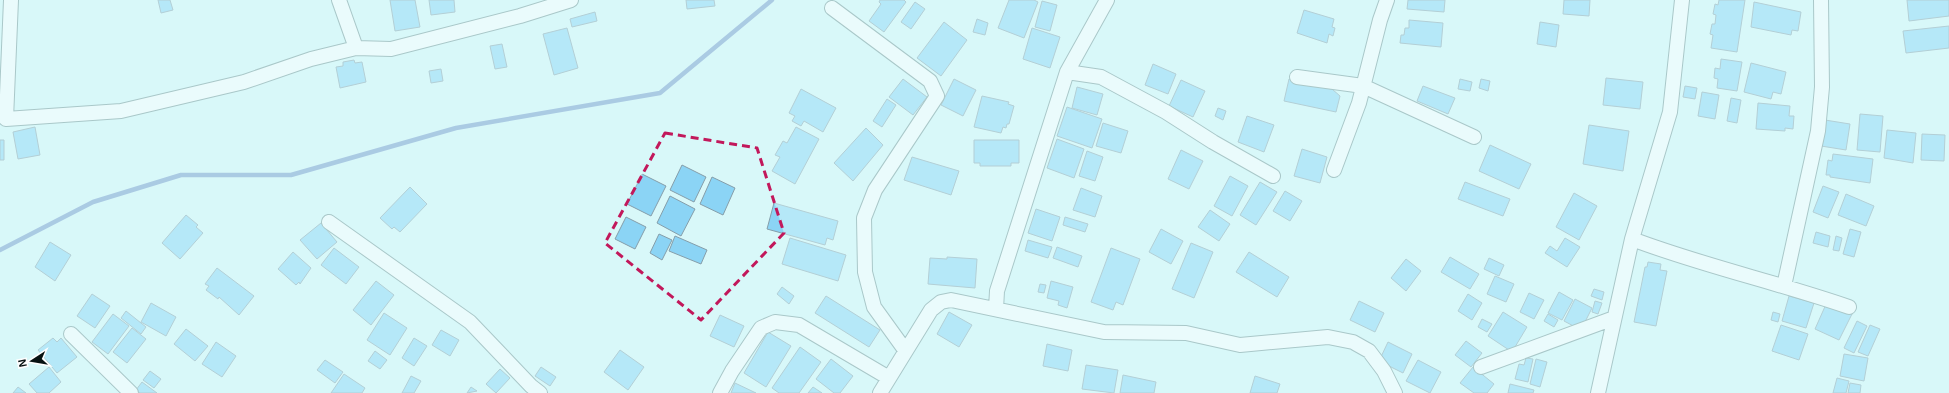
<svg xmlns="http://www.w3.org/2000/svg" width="1949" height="393" font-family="Arial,sans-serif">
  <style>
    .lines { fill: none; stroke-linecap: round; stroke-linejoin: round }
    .stream { stroke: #7294c8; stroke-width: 4.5 }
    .building { fill: #8bd4f5; stroke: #859eaa }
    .minor-casing { stroke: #708e8e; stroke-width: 16 }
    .minor { stroke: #fff; stroke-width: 14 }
    .marked { fill: none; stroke: #c2185b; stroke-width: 3; stroke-dasharray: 8 5; stroke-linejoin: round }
  </style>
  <rect width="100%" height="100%" fill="#d8f8f9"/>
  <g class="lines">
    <path class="stream" d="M0,250L93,202L181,175H291L456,128L660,93L772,0"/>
  </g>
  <path class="building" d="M158,0H170L173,10L161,13Z
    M390,0H415L420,27L395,31Z
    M429,0H454L455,12L431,15Z
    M686,0H714L715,6L687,9Z
    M880,0H904L906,2L884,32L869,21L881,4L879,2Z
    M1009,0H1034L1038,2L1024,38L998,28Z
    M1408,0H1445L1444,12L1407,9Z
    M1564,0H1590L1589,16L1563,14Z
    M1719,0H1745L1737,52L1711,48L1713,35L1710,34L1712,24H1715L1716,15L1713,14L1715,4L1718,5Z
    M1907,0H1949V16L1909,21Z
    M1042,1L1057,5L1050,31L1035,27Z
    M915,2L925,9L911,29L901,22Z
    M1754,2L1801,12L1798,31L1792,30L1791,35L1751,27Z
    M1304,10L1334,19L1332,27L1335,28L1333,36L1329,34L1327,43L1297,33Z
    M595,12L597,21L572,27L570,19Z
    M977,19L988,23L985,35L973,32Z
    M1409,20L1443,23L1441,47L1400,43L1401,35H1404L1405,28H1409Z
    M944,22L967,40L941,76L917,58Z
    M1540,22L1559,25L1556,47L1537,44Z
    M1949,26V48L1906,53L1903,31Z
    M567,28L578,68L554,75L543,34Z
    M1032,28L1060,37L1050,68L1023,59Z
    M502,44L507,67L495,69L490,46Z
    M1721,59L1742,62L1737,91L1717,88L1718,79L1714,78L1715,68L1720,69Z
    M354,60L355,63L362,62L366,82L340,88L336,67L343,66V62Z
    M1751,63L1786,72L1781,94L1773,92L1771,99L1744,92Z
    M1153,64L1176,74L1168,94L1145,85Z
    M441,69L443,81L431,83L429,71Z
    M1606,78L1643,82L1640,109L1603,105Z
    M903,79L927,97L913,115L889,97Z
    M954,79L976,90L963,116L941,105Z
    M1289,79L1332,89L1340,96L1336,112L1284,101Z
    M1460,79L1472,82L1470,91L1458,89Z
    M1481,79L1490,81L1488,91L1479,88Z
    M1181,80L1205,91L1193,117L1169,106Z
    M1423,86L1455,98L1448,114L1417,101Z
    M1685,86L1697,88L1695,99L1683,97Z
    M1077,87L1103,94L1097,115L1072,108Z
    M801,89L836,108L823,132L804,121L801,126L792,121L795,116L789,113Z
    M1702,92L1719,95L1715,119L1698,116Z
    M982,96L1009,102L1008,104L1014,106L1009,124H1007L1006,128L1003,127L1001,133L974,127Z
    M1731,98L1741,100L1737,123L1727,121Z
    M887,99L896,105L882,127L873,121Z
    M1758,103L1790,106L1789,116H1794L1793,129L1785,128V131L1756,129Z
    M1067,107L1102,119L1092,148L1057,136Z
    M1218,108L1226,111L1223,120L1215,116Z
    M1860,114L1883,116L1880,152L1857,150Z
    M1247,116L1274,125L1264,152L1238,142Z
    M1825,120L1850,124L1846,150L1821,146Z
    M1103,123L1128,131L1121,153L1096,146Z
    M1589,125L1629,131L1623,171L1583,164Z
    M35,127L40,155L18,159L13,132Z
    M796,127L819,139L795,184L772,171L780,157L775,155L783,141L787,143Z
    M866,128L883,145L853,181L834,163Z
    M1887,130L1916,133L1913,163L1884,158Z
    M1922,134L1945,135L1944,161L1921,160Z
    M1057,139L1084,149L1074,178L1047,168Z
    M0,140H4V160H0Z
    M974,140H1019V163H1011V166H980V163H974Z
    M1490,145L1531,164L1519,189L1479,171Z
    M1302,149L1327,157L1320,183L1294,176Z
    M1181,150L1203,161L1189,189L1168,179Z
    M1087,151L1103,157L1095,181L1079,176Z
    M1833,154L1873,159L1870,183L1830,177V175H1826L1828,160L1832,161Z
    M912,157L959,171L951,195L904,180Z
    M682,165L706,177L694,202L670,190Z
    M642,174L666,186L651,216L627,204Z
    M1230,176L1248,186L1232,216L1214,206Z
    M712,177L735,188L723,215L700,204Z
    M1260,182L1277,192L1256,225L1240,215Z
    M1465,182L1510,199L1503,216L1458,199Z
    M1823,186L1839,192L1828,218L1813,212Z
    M410,187L427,204L400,232L394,227L392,229L380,218Z
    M1081,188L1102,196L1095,217L1073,210Z
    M1285,191L1302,201L1290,221L1273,211Z
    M1574,193L1597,206L1579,240L1556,227Z
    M1846,194L1874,206L1866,226L1838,215Z
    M670,196L695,209L681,236L657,223Z
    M774,203L838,221L833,240L827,238L825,245L767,229Z
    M1036,209L1060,217L1052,241L1028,233Z
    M1210,210L1230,224L1219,241L1198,227Z
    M186,215L198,225L196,227L203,233L180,259L162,243Z
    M626,217L646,227L635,249L615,239Z
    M1065,217L1088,224L1085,232L1063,225Z
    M321,223L337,242L317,259L300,240Z
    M1161,229L1183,241L1171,264L1149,252Z
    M1850,229L1861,232L1854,257L1843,254Z
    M1816,232L1830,236L1828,247L1813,243Z
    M659,234L672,240L662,260L650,253Z
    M675,236L707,250L701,264L669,251Z
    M1836,236L1842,238L1839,251L1833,250Z
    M790,238L846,255L838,281L782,264Z
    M1565,238L1580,247L1567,267L1545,253L1550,246L1557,251Z
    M1028,240L1052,247L1048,258L1025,251Z
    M50,242L71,255L55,281L35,267Z
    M1191,243L1213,252L1194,298L1172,289Z
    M1057,247L1082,256L1078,267L1053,258Z
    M334,248L359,267L346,284L321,265Z
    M1111,248L1140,259L1123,305L1116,302L1113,310L1091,302Z
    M293,252L311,268L300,284L299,282L296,285L278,269Z
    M1249,252L1289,277L1277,297L1236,272Z
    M947,257L977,259L975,288L928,284L930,258L947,259Z
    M1450,257L1479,274L1470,289L1441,272Z
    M1489,258L1504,265L1499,276L1484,269Z
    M1406,259L1421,271L1406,291L1391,278Z
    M1648,262L1661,264L1660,270L1667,271L1656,326L1634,322L1645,267H1647Z
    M217,268L254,296L239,315L219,297L218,299L206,290L209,286L205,284Z
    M1495,276L1514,284L1506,302L1487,294Z
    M376,281L394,295L371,325L353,310Z
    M1051,281L1073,287L1067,308L1058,305L1059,301L1047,298Z
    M1040,284L1046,285L1044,293L1038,292Z
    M782,287L794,296L789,304L777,294Z
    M1594,289L1604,292L1602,300L1591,296Z
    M1559,292L1573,300L1562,320L1548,313Z
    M1529,293L1544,300L1534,319L1520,312Z
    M92,294L110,306L95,328L77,316Z
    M1468,294L1482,303L1472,320L1458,311Z
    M826,296L880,330L869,347L815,313Z
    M1789,296L1814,303L1806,328L1782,321Z
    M1575,299L1592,308L1581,330L1564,321Z
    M1359,301L1384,313L1375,332L1350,320Z
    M1595,301L1602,303L1598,314L1592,312Z
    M1827,302L1852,314L1839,340L1815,329Z
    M151,303L176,317L166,336L141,322Z
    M126,311L146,327L141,334L121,318Z
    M949,312L972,325L959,347L937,334Z
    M1503,312L1527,327L1512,352L1488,336Z
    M1773,312L1780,314L1778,322L1771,320Z
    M384,313L407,328L390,355L367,340Z
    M113,314L129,326L108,354L92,342Z
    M1548,314L1558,320L1554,327L1544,321Z
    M720,315L744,326L734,347L710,336Z
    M1482,319L1492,324L1487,332L1478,327Z
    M1857,321L1867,326L1854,353L1844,348Z
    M1781,325L1808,334L1799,360L1772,351Z
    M1870,325L1880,329L1868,356L1858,352Z
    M132,328L146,339L127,363L113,352Z
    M186,329L208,346L195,361L174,344Z
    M441,330L459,340L450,356L432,345Z
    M768,332L791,346L766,387L744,373Z
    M53,338L57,342L61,338L77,357L57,373L38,350Z
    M414,338L427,346L414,366L402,358Z
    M1466,341L1482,353L1471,367L1455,355Z
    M216,342L236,356L222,377L202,364Z
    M1388,342L1412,354L1403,373L1379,361Z
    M1047,344L1072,350L1068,371L1043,366Z
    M800,347L821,362L799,393H779L772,388Z
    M620,350L644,367L628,390L604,372Z
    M375,351L387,360L380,369L368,361Z
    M1844,354L1868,358L1864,381L1840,376Z
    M1526,358L1533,359L1528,382L1515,379L1519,364L1524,365Z
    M831,359L853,376L840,393H834L816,379Z
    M1536,359L1547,362L1540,387L1530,384Z
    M325,360L343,372L335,383L317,370Z
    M1418,360L1441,372L1430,393L1406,381Z
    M1086,365L1118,370L1114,393L1082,389Z
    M49,367L61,382L49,393H37L29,384Z
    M541,367L556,377L550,386L535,376Z
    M1473,367L1494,384L1487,393H1474L1460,383Z
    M500,369L510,378L496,393L486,384Z
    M150,371L161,379L154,388L143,380Z
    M344,374L365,388L362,393H331Z
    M1123,375L1156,382L1154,393H1120Z
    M411,376L421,381L414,393H402Z
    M1255,376L1280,384L1277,393H1250Z
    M1837,378L1849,381L1846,393H1833Z
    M142,382L157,393H140L136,390Z
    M735,383L756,393H731Z
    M1850,383L1861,385L1860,393H1848Z
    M1510,384L1534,390L1533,393H1508Z
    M18,387L26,393H13Z
    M471,387L477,391L467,393Z
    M813,387L822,393H808Z"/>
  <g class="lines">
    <defs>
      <path id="minor" d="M11,0L6,119L121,111L244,82L311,59L356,48L391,49L520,16L571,0
        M339,0L356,48
        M832,8L930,81L937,96L875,190L864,218L865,272L874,307L905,350
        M1067,72L1101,77L1166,112L1213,142L1273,176
        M1297,77L1363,86L1474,137
        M1334,170L1359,103L1380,20L1387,0
        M329,222L470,322L531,386L540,393
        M1632,239C1703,266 1777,282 1849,307
        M1784,286L1818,131L1822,87L1821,0
        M996,309L997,291L1067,72L1107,0
        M71,334L131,393
        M1481,367L1614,318
        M720,393L732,371L761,328L775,322L799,325L889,378
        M880,393L931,310L941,302L951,300L1104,332L1186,333L1240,345L1328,337L1353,342L1369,351L1384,371L1395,393
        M1598,393L1632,239L1670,112L1682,0"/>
    </defs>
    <use href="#minor" class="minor-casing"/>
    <use href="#minor" class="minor"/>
  </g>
  <path d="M0 0H1949V393H0ZM665,133L757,148L784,233L701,320L605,243Z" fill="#d8f8f9" fill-opacity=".55" fill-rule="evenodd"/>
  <path class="marked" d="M665,133L757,148L784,233L701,320L605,243Z"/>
  <g transform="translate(32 361) rotate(258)" stroke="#fefefe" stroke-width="3" paint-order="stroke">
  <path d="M0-3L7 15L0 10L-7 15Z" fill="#071212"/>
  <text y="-6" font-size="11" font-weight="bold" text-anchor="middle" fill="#071212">N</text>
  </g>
</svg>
